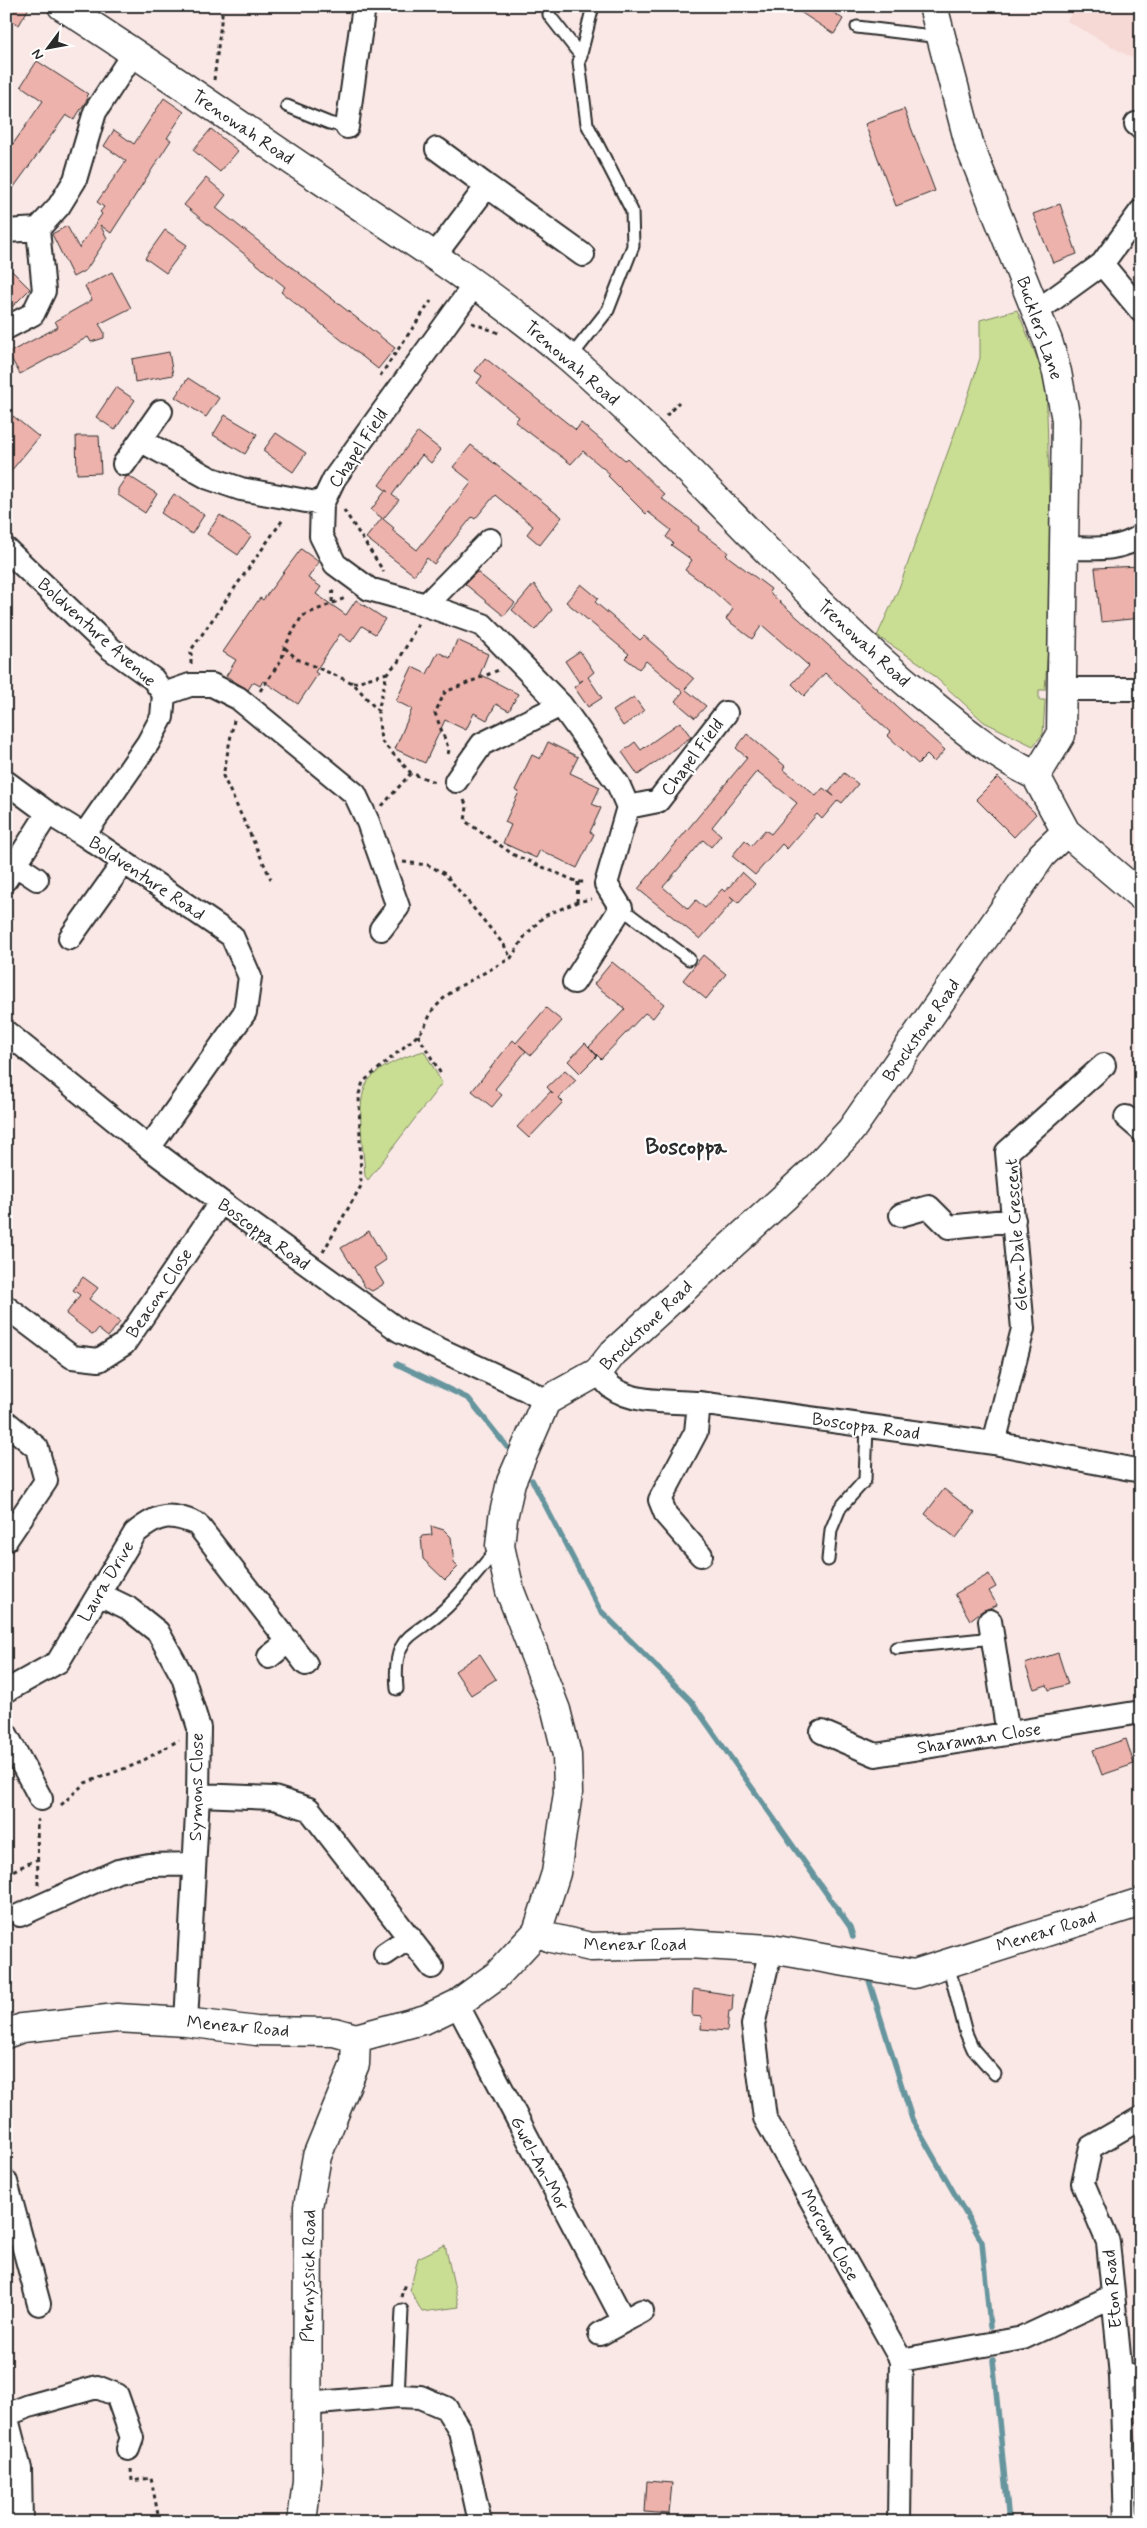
<svg xmlns="http://www.w3.org/2000/svg" width="1147" height="2528" font-family="Mynerve,sans-serif">
  <style>
    .built { fill: #f6d8d5 }
    .green { fill: #cade93; stroke: #7a845f }
    .lines { fill: none; stroke-linecap: round; stroke-linejoin: round }
    .stream { stroke: #66959e; stroke-width: 5.5 }
    .building { fill: #edb2ac; stroke: #2b2b2b }
    .service-casing { stroke: #2b2b2b; stroke-width: 15 }
    .minor-casing { stroke: #2b2b2b; stroke-width: 26 }
    .tertiary-casing { stroke: #2b2b2b; stroke-width: 31 }
    .path { stroke: #2b2b2b; stroke-width: 3; stroke-dasharray: 4 4; stroke-linecap: butt }
    .service { stroke: #fff; stroke-width: 11 }
    .minor { stroke: #fff; stroke-width: 22 }
    .tertiary { stroke: #fff; stroke-width: 28 }
    .labels { text-anchor: middle; stroke-width: 4.5; stroke-linejoin: round; paint-order: stroke }
    .street-label { font-size: 18px; fill: #2b2b2b; stroke: #fff }
    .district-label { font-size: 22px; font-weight: bold; fill: #2b2b2b; stroke: #fff }
  </style>
  <rect width="100%" height="100%" fill="#fae8e6"/>
  <filter id="ink" filterUnits="userSpaceOnUse"><feTurbulence type="fractalNoise" baseFrequency=".02" numOctaves="2"/><feDisplacementMap in="SourceGraphic" scale="10" xChannelSelector="R" yChannelSelector="G"/><feConvolveMatrix kernelMatrix="1 2 1 2 8 2 1 2 1" color-interpolation-filters="sRGB"/></filter>
  <g filter="url(#ink)">
    <path class="built" d="M1075,6H1141V63L1067,21Z"/>
    <path class="green" d="M1017,310L1046,379L1051,548L1050,620L1045,690H1039V700H1045L1043,734L1033,746L984,722L921,664L877,636L899,588L969,393L980,358V320Z
      M424,1051L442,1083L368,1180L365,1176C364,1151 356,1110 365,1087C372,1068 406,1056 424,1051Z
      M445,2245L459,2307L422,2312L410,2290L418,2258Z"/>
    <g class="lines">
      <path class="stream" d="M397,1364L469,1399L507,1447
        M532,1480L600,1610L691,1701L850,1927L853,1937
        M867,1974L912,2119L982,2242L990,2327
        M993,2360L1009,2522"/>
    </g>
    <path class="building" d="M6,6H30L19,25L6,18Z
      M791,6H824L843,19L834,34Z
      M37,61L88,94L86,96L88,98L74,120L66,115L6,198V139L13,144L43,101L21,86Z
      M164,98L184,112L167,138L171,140L111,233L100,225L107,238L86,270L73,277L52,234L67,226L79,248L102,214L100,212L104,207L97,202L126,161L104,146L114,130L134,144Z
      M904,109L935,191L896,206L865,124Z
      M211,129L238,151L220,172L193,150Z
      M206,178L226,195L216,208L395,348L378,369L281,292L285,287L184,205Z
      M1060,204L1077,254L1053,263L1033,214Z
      M165,230L187,245L166,273L145,258Z
      M6,265L30,289L6,313Z
      M112,272L131,308L99,324L104,332V338L91,342L88,337L20,374L8,353L58,327L55,321L92,300L85,286Z
      M169,352L173,375L135,382L132,359Z
      M485,358L576,430L581,423L625,460L627,458L665,495L661,498L700,527L698,530L728,552L726,555L771,589L769,592L945,750L934,762L927,755L918,764L887,735L890,732L825,673L804,696L792,684L809,666L762,625L752,639L726,619L733,609L710,588L685,570L692,560L671,545L673,543L666,537L671,530L648,512L646,514L608,476L610,474L583,451L571,464L515,422L519,417L477,383L482,376L475,371Z
      M188,378L219,398L206,417L175,397Z
      M116,387L135,400L115,430L96,417Z
      M225,415L257,434L245,454L213,435Z
      M13,416L39,437L6,477V424Z
      M418,432L441,450L431,463L422,455L392,495L399,500L383,519L394,528L392,530L417,550L472,482L453,467L471,445L562,517L540,545L527,534L533,526L495,495L475,519L472,517L434,564L427,558L414,575L366,538L382,518L371,510L386,490L388,492L379,485Z
      M276,433L306,453L293,472L263,451Z
      M76,436H99L101,473L77,474Z
      M129,476L157,494L145,513L118,495V489L126,477Z
      M174,494L204,515L192,534L161,513Z
      M220,515L251,536L238,555L207,534Z
      M301,549L319,562L308,578L321,587L316,594L346,615L356,600L385,619L375,634L362,626L351,642L340,634L315,672L318,674L298,704L263,681L260,686L253,682L248,690L226,676L236,660L223,652L260,598L263,600Z
      M1141,566V618L1101,622L1095,568Z
      M477,572L515,603L504,616L465,584Z
      M534,584L552,610L535,630L512,610Z
      M581,584L598,598L595,602L640,640L644,636L694,679L685,689L706,706L695,718L675,701L683,692L646,661L639,669L625,658L629,654L566,602Z
      M457,640L488,654L480,674L518,694L509,711L496,704L487,720L474,713L466,730L445,720L425,763L395,749L412,709L396,701L412,667L427,674L438,652L450,658Z
      M580,651L594,672L588,677L602,698L588,707L574,687L583,680L579,682L565,661Z
      M634,697L644,711L623,726L613,711Z
      M680,722L691,737L638,775L622,752L635,742L641,750Z
      M747,734L785,766L783,769L816,796L823,788L834,796L829,792L844,773L858,784L842,803L838,800L822,819L817,814L787,849L782,844L755,875L732,856L745,840L751,846L765,830L771,834L797,803L757,771L712,827L721,835L711,847L703,840L663,887L688,909L696,900L705,908L722,889L725,892L742,872L755,884L738,903L730,896L734,900L700,939L638,889L747,758L736,748Z
      M548,742L578,757L570,773L600,787L592,804L601,808L590,832L594,834L577,868L540,850L536,858L503,843L511,825L505,822L519,792L515,790L532,755L540,759Z
      M998,777L1036,814L1014,837L976,799Z
      M703,955L726,974L706,999L683,980Z
      M612,962L664,1004L653,1018L645,1013L601,1059L589,1047L597,1056L580,1073L568,1061L585,1043L589,1047L625,1009L594,984Z
      M546,1008L562,1021L531,1055L519,1045L526,1051L495,1089L502,1095L492,1107L472,1091L513,1040L516,1043Z
      M565,1070L576,1080L559,1098L563,1102L529,1138L517,1127L551,1091L553,1094L547,1087Z
      M369,1231L386,1260L374,1268L384,1284L372,1291L365,1287L341,1248Z
      M83,1277L98,1288L89,1299L120,1322L108,1337L98,1329L93,1335L66,1314L80,1295L73,1290Z
      M944,1489L975,1513L956,1538L925,1514Z
      M431,1526L444,1530L451,1537L454,1563L458,1567L445,1580L423,1559L421,1536L432,1535Z
      M989,1574L996,1587L989,1591L997,1605L982,1611L970,1620L955,1594Z
      M1058,1653L1068,1684L1049,1690L1047,1685L1034,1689L1025,1664Z
      M480,1654L496,1679L471,1695L455,1671Z
      M1126,1739L1134,1764L1102,1775L1093,1750Z
      M693,1989L733,1995L732,2011H729L727,2031L701,2029L702,2017L692,2016Z
      M647,2481L672,2483L669,2514L645,2512Z"/>
    <g class="lines">
      <defs>
        <path id="service" d="M549,6V15L581,56
          M857,27L940,37
          M287,106L329,123L347,127
          M570,358L608,310L633,246L632,211L587,124L579,62L593,6
          M621,908L689,959
          M828,1560L831,1530L840,1508L865,1480L867,1426
          M896,1648L993,1638
          M397,1689C392,1631 413,1640 447,1607C465,1589 481,1568 497,1549
          M948,1964L966,2033L973,2049L995,2074
          M398,2396L402,2310"/>
        <path id="minor" d="M1136,124L1141,128
          M347,127L364,6
          M437,149L487,186
          M6,231L38,229L59,206L75,180L95,112L134,52
          M435,255L487,186L583,255
          M1102,264L1141,311
          M475,284L334,479L322,504L321,536L335,564L369,589L426,605L483,625L561,705L618,784L628,807L606,884L621,908L574,982
          M1037,311L1102,264L1141,211
          M6,328L33,314L44,291L38,229
          M142,441L209,478L241,489L322,504
          M124,464L161,411
          M1064,548C1091,548 1118,552 1141,536
          M6,549L111,649L153,679L164,694
          M426,605L490,540
          M1063,689H1141
          M164,694L190,685H212L238,698L355,794L368,822L398,907L381,929
          M456,781L482,744L561,705
          M6,782L48,813L84,835L232,936L250,977L245,1012L149,1148
          M628,807L658,801L726,713
          M84,835L148,743L162,717L164,694
          M16,865L37,879
          M6,879L48,813
          M70,938L124,862
          M6,1032L149,1148L221,1202L400,1331L525,1389L546,1401
          M1126,1117L1141,1130
          M901,1215L929,1207L949,1227L1014,1220
          M6,1307L72,1357L99,1360L124,1344L221,1202
          M598,1372C602,1376 606,1383 611,1387C634,1404 671,1401 699,1403L994,1443L1141,1471
          M699,1403L696,1432L660,1500L666,1515L701,1555
          M6,1422L37,1448L46,1481L6,1540
          M994,1443L1023,1329L1007,1152L1104,1065
          M99,1594L128,1608L158,1632L183,1677L199,1728L198,1795L186,2022
          M990,1621L1008,1734
          M269,1657L289,1641
          M6,1691L58,1662L135,1533C159,1514 169,1512 197,1524L306,1664
          M822,1732L876,1755L1141,1712
          M6,1734L41,1799
          M198,1795L274,1798L309,1809L432,1967
          M20,1915L118,1871L149,1865L194,1864
          M771,1949L753,2025L765,2118L901,2360L899,2522
          M385,1954L410,1937
          M457,2004L624,2321
          M6,2182L19,2230L6,2235
          M19,2230L39,2304
          M600,2334L642,2311
          M901,2360L1023,2338L1113,2296
          M1121,2376H1141
          M307,2404L398,2396L420,2397L446,2408L460,2431L480,2522
          M6,2415L29,2406L97,2387L117,2395L132,2438L128,2449
          M6,2415L20,2469L21,2522
          M1126,2522L1121,2376L1108,2242L1083,2183L1091,2147L1141,2118"/>
        <path id="tertiary" d="M62,6C147,60 229,118 312,174C400,233 490,290 571,359C691,463 792,587 914,689C953,721 990,753 1036,776
          M933,6L970,147L1048,341L1057,372L1066,420L1061,735L1036,776
          M1036,776L1066,832L1141,896
          M537,1932L551,1938L591,1947L688,1944L771,1949L914,1974L1141,1902
          M6,2034L22,2028L117,2018L186,2022L256,2031L334,2032L356,2038L426,2019L457,2004L497,1975L537,1932L556,1873L568,1793L567,1755L556,1710L510,1591L500,1546L503,1518L511,1482L546,1401L598,1372L613,1353L813,1171L851,1130L1042,855L1066,832
          M302,2522L307,2481L308,2207L317,2156L355,2064L356,2038"/>
      </defs>
      <use href="#service" class="service-casing"/>
      <use href="#minor" class="minor-casing"/>
      <use href="#tertiary" class="tertiary-casing"/>
      <path class="path" d="M214,80L223,6
        M472,323L499,333
        M380,376L431,301
        M666,416L679,402
        M344,510L384,572
        M332,602L333,587
        M418,624L398,662L387,673L378,711L381,741L411,773L437,783
        M285,648L297,659L353,683L377,710
        M191,664V650L284,518
        M353,683L387,673
        M260,691L282,659L284,648L302,616L345,598
        M234,720L223,776L271,879
        M448,754L449,750L435,713L445,692L499,670
        M464,800L467,807L465,821L514,855L578,882H585
        M382,806L411,773
        M403,862L428,865L445,874L504,945L511,958
        M577,902L578,882
        M418,1035L441,1074
        M323,1252L361,1186L359,1094L363,1082L418,1035L424,1028L432,1011L443,999L455,989L511,958L525,936L544,916L577,902L591,899
        M61,1805L85,1783L137,1764L179,1740
        M6,1874L38,1859
        M38,1885L37,1821L39,1820
        M401,2297L405,2283
        M131,2469L132,2481L151,2478L159,2520L156,2522"/>
      <use href="#service" class="service"/>
      <use href="#minor" class="minor"/>
      <use href="#tertiary" class="tertiary"/>
    </g>
  </g>
  <g class="labels">
    <g class="street-label">
      <text transform="translate(243 127) rotate(34)" y="6">Trenowah Road</text>
      <text transform="translate(1040 328) rotate(71)" y="6">Bucklers Lane</text>
      <text transform="translate(572 363) rotate(41)" y="6">Trenowah Road</text>
      <text transform="translate(358 448) rotate(-56)" y="6">Chapel Field</text>
      <text transform="translate(97 632) rotate(42)" y="6">Boldventure Avenue</text>
      <text transform="translate(864 643) rotate(43)" y="6">Trenowah Road</text>
      <text transform="translate(692 757) rotate(-53)" y="6">Chapel Field</text>
      <text transform="translate(147 878) rotate(34)" y="6">Boldventure Road</text>
      <text transform="translate(921 1030) rotate(-55)" y="6">Brockstone Road</text>
      <text transform="translate(264 1234) rotate(36)" y="6">Boscoppa Road</text>
      <text transform="translate(1016 1235) rotate(-94)" y="6">Glen-Dale Crescent</text>
      <text transform="translate(159 1293) rotate(-56)" y="6">Beacon Close</text>
      <text transform="translate(646 1325) rotate(-44)" y="6">Brockstone Road</text>
      <text transform="translate(866 1426) rotate(8)" y="6">Boscoppa Road</text>
      <text transform="translate(106 1581) rotate(-59)" y="6">Laura Drive</text>
      <text transform="translate(979 1738) rotate(-9)" y="6">Sharaman Close</text>
      <text transform="translate(196 1787) rotate(-89)" y="6">Symons Close</text>
      <text transform="translate(1046 1931) rotate(-17)" y="6">Menear Road</text>
      <text x="635" y="1950">Menear Road</text>
      <text transform="translate(238 2026) rotate(5)" y="6">Menear Road</text>
      <text transform="translate(540 2163) rotate(62)" y="6">Gwel-An-Mor</text>
      <text transform="translate(830 2235) rotate(61)" y="6">Morcom Close</text>
      <text transform="translate(308 2276) rotate(-89)" y="6">Phernyssick Road</text>
      <text transform="translate(1112 2289) rotate(-95)" y="6">Eton Road</text>
    </g>
    <g class="district-label">
      <text x="686" y="1154">Boscoppa</text>
    </g>
  </g>
  <rect width="1147" height="2528" fill="none" stroke="#fff" stroke-width="25"/>
  <rect x="12" y="12" width="1122" height="2503" fill="none" stroke="#2b2b2b" stroke-width="2" filter="url(#ink)"/>
  <g transform="translate(48 48) rotate(238)" stroke="#ffffff" stroke-width="4" paint-order="stroke">
  <path d="M0-4L9 19L0 12L-9 19Z" fill="#2b2b2b"/>
  <text y="-8" font-size="14" font-weight="bold" text-anchor="middle" fill="#2b2b2b">N</text>
  </g>
</svg>
